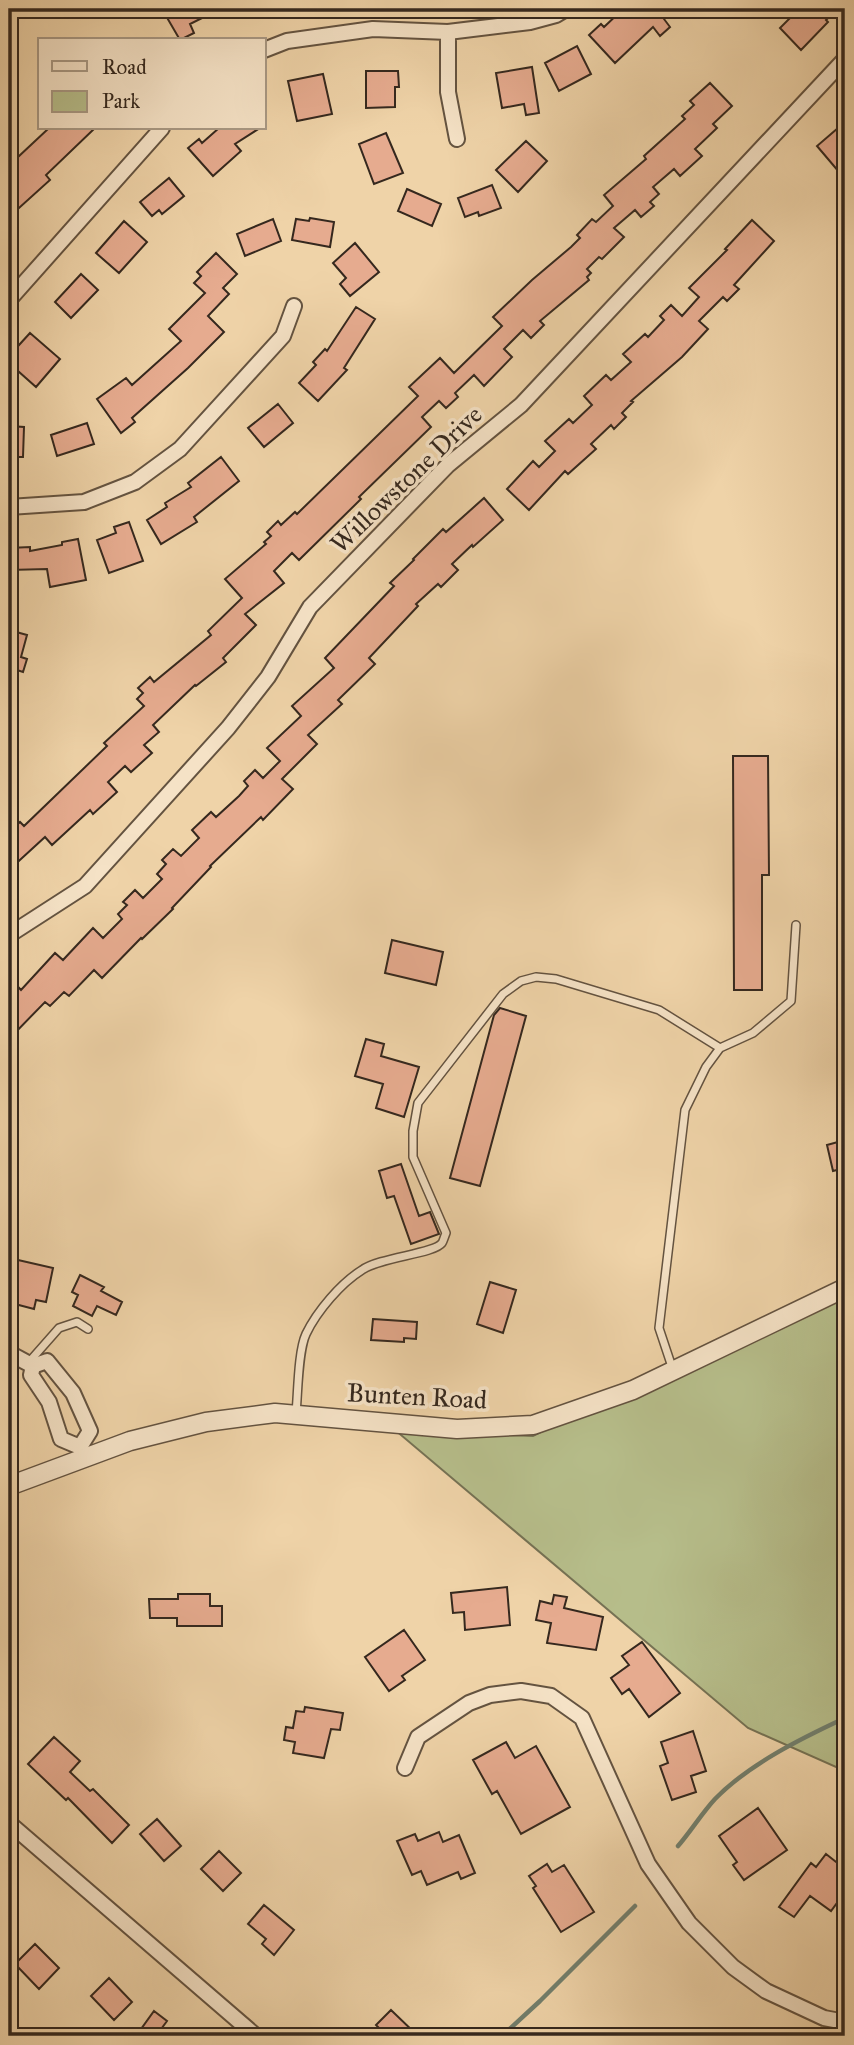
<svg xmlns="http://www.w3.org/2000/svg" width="854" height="2045" font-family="'IM FELL Great Primer',serif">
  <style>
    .green { fill: #b6bd8a; stroke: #767254; stroke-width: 2 }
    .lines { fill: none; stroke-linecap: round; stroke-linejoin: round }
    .stream { stroke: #727f6d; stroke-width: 4.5 }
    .building { fill: #e6ab8f; stroke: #35281e; stroke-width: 2 }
    .service-casing { stroke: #645340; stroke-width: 10 }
    .minor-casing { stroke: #645340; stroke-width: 18 }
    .tertiary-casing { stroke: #645340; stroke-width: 21 }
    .service { stroke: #f5e2c6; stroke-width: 7 }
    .minor { stroke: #f5e2c6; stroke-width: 14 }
    .tertiary { stroke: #f5e2c6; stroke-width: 18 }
    .labels { text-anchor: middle; stroke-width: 7; stroke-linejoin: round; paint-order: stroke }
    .street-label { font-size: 26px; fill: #35281e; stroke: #f5e2c6 }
  </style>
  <rect width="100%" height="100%" fill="#efd3a8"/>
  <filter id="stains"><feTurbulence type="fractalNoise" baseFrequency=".00286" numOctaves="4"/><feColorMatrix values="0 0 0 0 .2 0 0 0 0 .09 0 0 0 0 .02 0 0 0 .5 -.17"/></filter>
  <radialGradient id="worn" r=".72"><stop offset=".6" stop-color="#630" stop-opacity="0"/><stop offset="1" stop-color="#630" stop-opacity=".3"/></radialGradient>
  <path class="green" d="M845,1291V1771L748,1728L395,1430L533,1436L667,1368Z"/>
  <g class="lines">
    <path class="stream" d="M678,1846C691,1831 702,1813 715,1799C749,1764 802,1738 845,1718
      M502,2036L540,2001L635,1906"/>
  </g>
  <path class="building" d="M162,9H220L190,24L194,33L180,40Z
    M623,9H675L664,19L670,27L660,36L653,27L615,63L589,35L601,24L604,27Z
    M799,9H837L826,20L828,22L801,50L780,28Z
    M577,46L591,74L559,91L545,63Z
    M532,67L539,113L526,115L524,104L502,108L496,73Z
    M366,71H398L399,87H395V107L366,108Z
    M323,74L332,114L297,121L288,81Z
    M710,83L732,106L713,124L717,128L695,149L702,156L680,176L674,169L653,187L659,194L650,202L654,206L641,217L635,210L614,228L624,237L602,259L599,257L587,269L591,273L587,277L589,280L540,321L544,325L531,338L523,330L504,349L512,357L484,386L474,375L455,393L458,397L446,408L439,401L422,417L431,427L359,497L361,499L299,560L292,553L274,571L284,583L245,614L256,625L223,658L226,662L196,686L195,685L153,725L159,732L144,745L152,753L131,772L125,766L108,782L117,792L93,814L90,810L52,845L45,837L9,870V832L20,822L24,826L107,746L104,743L144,706L137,699L143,693L138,688L150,677L154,682L211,635L208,631L242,598L225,579L266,544L264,542L271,536L267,532L278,521L281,525L295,512L297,514L418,396L409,387L440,358L454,373L502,326L493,317L532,280L571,247L580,238L577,235L592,219L596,222L613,206L604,195L646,159L644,156L685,119L682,116L694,105L690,101Z
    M845,122V166L839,172L817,146Z
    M49,128H95L46,175L50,180L9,217V147L18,157Z
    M219,128H260L235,144L241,151L213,176L188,148L199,139L202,143Z
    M386,133L403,173L374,184L359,144Z
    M526,141L547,161L518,192L496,170Z
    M169,178L184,196L162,214L159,210L152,216L140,202Z
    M492,185L501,208L479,216L478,212L465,217L458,198Z
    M407,189L441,204L432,226L398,211Z
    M310,218L334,222L330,247L292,240L296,219L309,221Z
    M273,219L281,241L245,256L237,234Z
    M752,220L774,241L734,285L739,289L727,301L723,297L699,321L708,329L682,357L631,401L633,402L622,413L626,417L614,429L611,425L591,444L596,449L568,474L565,471L529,510L507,489L533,461L539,467L555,451L545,441L569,419L573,423L592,405L584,396L606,375L611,380L631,362L623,354L645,334L648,337L664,320L660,316L671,305L682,316L699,297L689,288L727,250L725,249Z
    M124,221L147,242L119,273L96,253Z
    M355,243L379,272L350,296L340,284L346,278L333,263Z
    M216,253L237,274L223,288L229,294L208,316L224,332L188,368L132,418L135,422L121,433L97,399L126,378L132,385L181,341L169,329L205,293L194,283L201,276L197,272Z
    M81,274L98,290L71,318L55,302Z
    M356,307L375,319L344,368L347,370L318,401L299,383L316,365L313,362L325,349L327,351Z
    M30,333L60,359L36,387L9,363V356Z
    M278,404L293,423L264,447L248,428Z
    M87,423L94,444L57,456L51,435Z
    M9,426L24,427L23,457H9Z
    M221,457L239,481L194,517L197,522L161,544L147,520L167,507L165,503L191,487L188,483Z
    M484,498L503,520L473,547L472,545L452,564L458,570L441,587L438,584L416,604L418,606L369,658L375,664L338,700L342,704L308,735L317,744L282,779L293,789L263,820L261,817L210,866L211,867L172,908L173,909L142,939L141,938L102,978L94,970L69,996L64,992L50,1006L45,1002L9,1039V977L21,990L55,953L63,960L93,928L103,938L122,919L118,914L127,905L123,902L135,890L143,898L162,879L157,874L166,864L162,860L173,849L181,856L199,838L192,830L211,812L216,817L239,796L248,786L244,781L255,770L263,778L280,761L267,748L301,716L292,706L334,668L325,658L394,586L390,583L414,560L413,559L443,529L446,532Z
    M129,522L143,561L109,573L97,540L116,533L114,527Z
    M78,539L86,580L50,587L47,569L9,570V548L30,547V551L62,545V542Z
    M9,630L27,635L21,657L27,659L23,672L17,670L13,687H9Z
    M733,756H768L769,875H762V990H734Z
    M392,940L443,952L436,985L385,973Z
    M500,1008L526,1016L480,1186L450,1178L494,1015Z
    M366,1039L384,1044L381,1056L419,1067L404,1117L376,1108L383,1084L355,1076Z
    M845,1140V1168L833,1171L827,1145Z
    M401,1164L419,1216L430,1212L439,1234L411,1244L394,1196L387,1198L379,1171Z
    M18,1260L53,1268L46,1302L36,1300L34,1309L15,1304L17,1299L9,1298L10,1263L17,1264Z
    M80,1275L104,1287L101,1291L122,1302L116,1315L97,1306L92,1316L73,1306L78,1295L72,1292Z
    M490,1282L516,1290L503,1333L477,1324Z
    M373,1319L417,1322L416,1339L404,1338V1342L371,1340Z
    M507,1587L510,1625L465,1630L464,1612L453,1613L451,1593Z
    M178,1594H210V1606H222V1626H177V1618H150L149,1599H178Z
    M554,1595L567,1597L564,1608L603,1617L596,1650L547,1643L551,1623L536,1620L540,1601L552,1604Z
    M404,1630L425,1660L402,1676L405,1680L389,1691L365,1657Z
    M642,1642L680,1693L649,1717L629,1689L622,1694L611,1678L629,1665L622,1656Z
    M305,1707L343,1713L340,1730L331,1729L324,1758L293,1753L295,1742L284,1740L286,1727L293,1728L296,1711L304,1712Z
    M693,1731L706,1771L691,1776L696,1792L672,1800L660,1766L668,1763L661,1742Z
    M54,1737L80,1761L70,1772L90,1791L93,1789L129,1825L112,1843L68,1798L66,1800L28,1764Z
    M506,1742L515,1758L536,1746L570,1807L521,1834L497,1791L492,1794L473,1760Z
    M758,1808L787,1850L744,1880L733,1865L737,1862L719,1836Z
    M157,1819L181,1846L164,1861L140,1834Z
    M439,1832L443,1842L459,1835L475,1873L461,1879L458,1872L427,1885L421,1871L412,1875L397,1841L415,1834L418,1841Z
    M219,1851L241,1873L223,1891L201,1869Z
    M826,1854L845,1869V1909L837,1903L831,1911L810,1896L794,1917L779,1907L811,1863L816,1867Z
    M547,1864L552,1872L564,1865L594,1912L561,1932L533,1888L536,1886L529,1876Z
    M264,1905L294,1930L274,1955L262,1944L266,1939L248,1924Z
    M35,1944L59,1968L39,1989L15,1964Z
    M109,1978L132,2002L114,2020L91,1996Z
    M391,2010L418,2036H387L376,2025Z
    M154,2011L167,2021L156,2036H136Z"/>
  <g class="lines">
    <defs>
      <path id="service" d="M29,1362L59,1328L77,1322L88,1329
        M673,1370L659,1328L685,1110L706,1067L720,1048L753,1033L791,1001L796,925
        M296,1413C298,1393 298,1351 306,1334C317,1311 341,1283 362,1270C380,1257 434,1254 442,1243C443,1242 445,1235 446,1233L413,1157V1131L418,1103L503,994L521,981L536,977L556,979L659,1010L720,1048"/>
      <path id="minor" d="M448,32V92L457,139
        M264,50L287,41L373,29L448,32L530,22L556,15L566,9
        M9,300L162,128
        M9,507L84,502L135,482L180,449L283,336L294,306
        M9,935L85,886L228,728L268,677L310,607L448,465L521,405L845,59
        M9,1353L33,1366L47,1361L73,1393L90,1431L80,1447L83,1456
        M33,1366L31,1375L49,1402L61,1439L80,1447
        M405,1768L418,1737L469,1703L490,1695L521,1691L551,1696L582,1718L648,1864L689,1923L733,1967L766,1991L824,2018L845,2022
        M9,1823L256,2036"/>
      <path id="tertiary" d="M9,1486L130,1441L206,1422L275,1413L457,1429L533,1425L633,1390L845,1288"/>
    </defs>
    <use href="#service" class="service-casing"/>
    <use href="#minor" class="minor-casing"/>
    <use href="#tertiary" class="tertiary-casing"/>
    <use href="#service" class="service"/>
    <use href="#minor" class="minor"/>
    <use href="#tertiary" class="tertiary"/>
  </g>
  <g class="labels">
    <g class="street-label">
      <text transform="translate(406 479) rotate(-44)" y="9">Willowstone Drive</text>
      <text transform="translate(417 1396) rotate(3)" y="9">Bunten Road</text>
    </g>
  </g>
  <rect width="854" height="2045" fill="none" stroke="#efd3a8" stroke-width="35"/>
  <rect x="10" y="10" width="833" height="2024" fill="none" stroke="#35281e" stroke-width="3.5"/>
  <rect x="18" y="18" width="819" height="2010" fill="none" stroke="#35281e" stroke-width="2"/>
  <rect x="38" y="38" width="228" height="91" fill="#f5e2c6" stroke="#a89883" stroke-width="2"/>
  <rect x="52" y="61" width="35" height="10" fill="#f5e2c6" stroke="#a89883" stroke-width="2"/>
  <text x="102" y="74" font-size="21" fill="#35281e">Road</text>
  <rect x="52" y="91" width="35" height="21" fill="#b6bd8a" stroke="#a89883" stroke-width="2"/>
  <text x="102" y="108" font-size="21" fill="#35281e">Park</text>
  <rect width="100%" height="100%" filter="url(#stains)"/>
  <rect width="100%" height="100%" fill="url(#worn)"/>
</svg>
